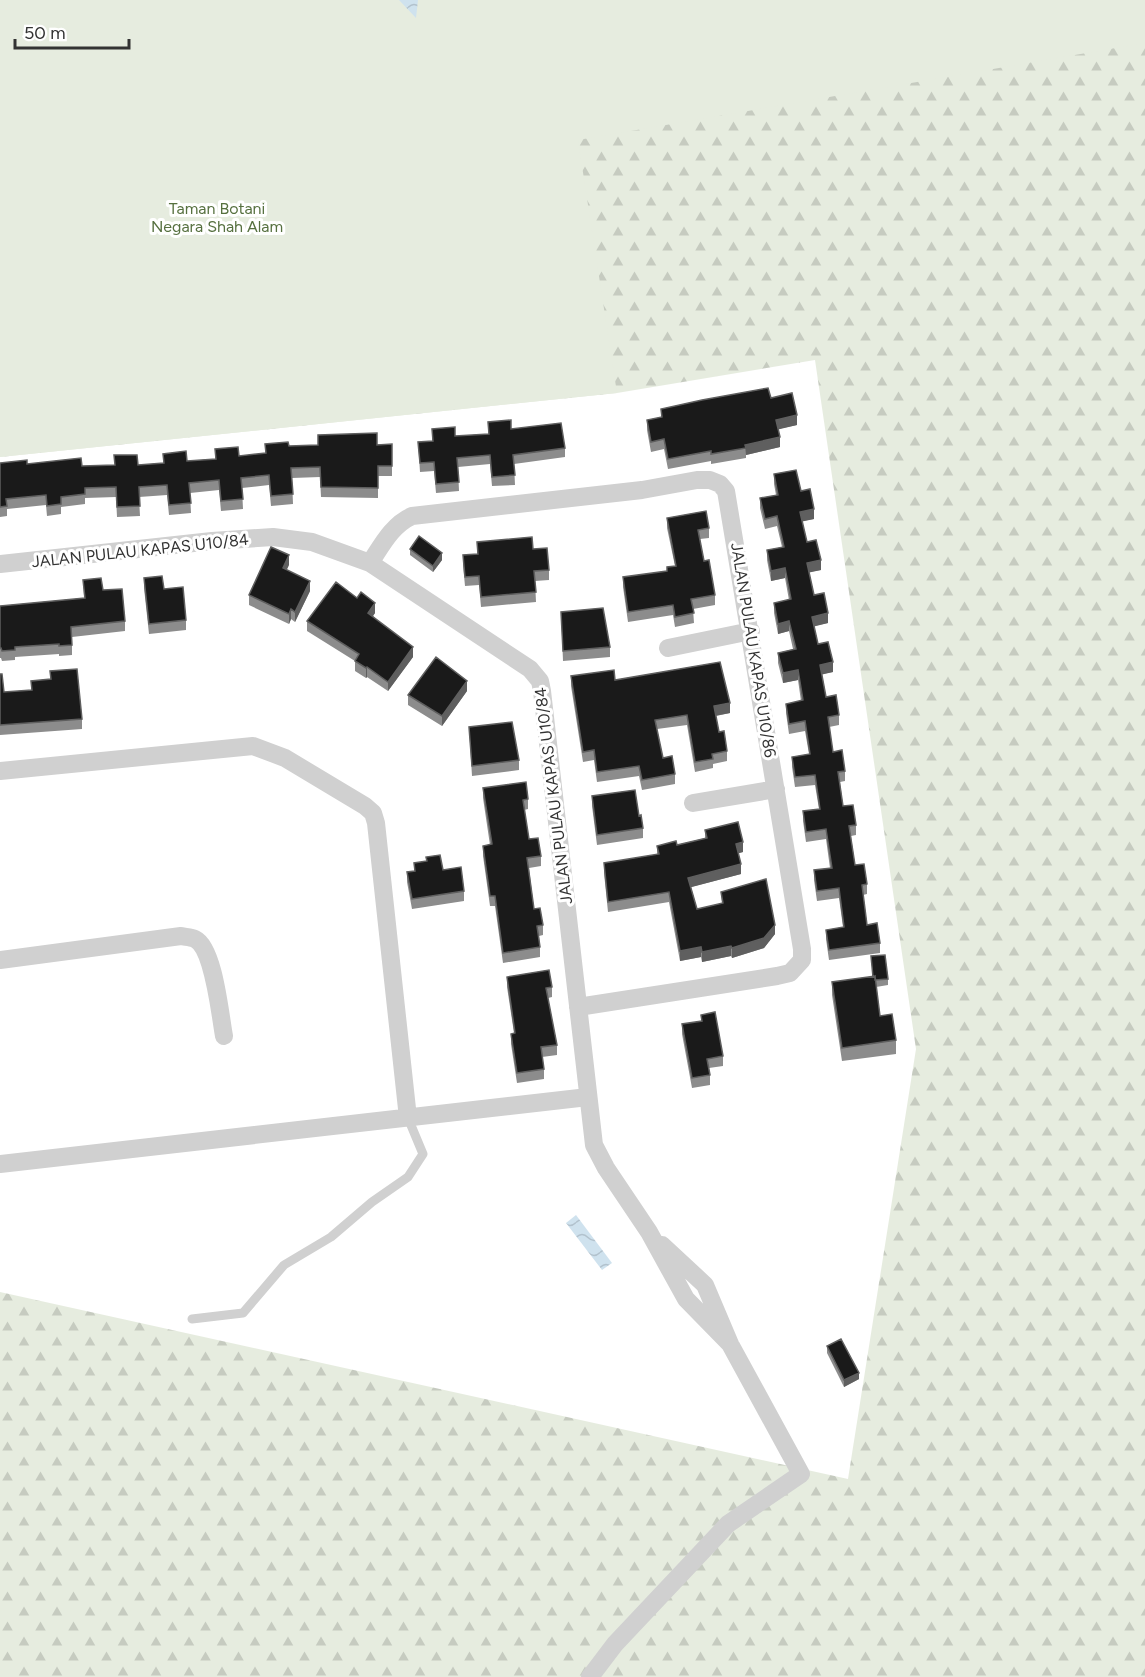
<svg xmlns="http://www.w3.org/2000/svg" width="1145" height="1677" font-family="Figtree,sans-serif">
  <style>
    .forest { fill: url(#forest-firs) }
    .park { fill: #e6ecdf }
    .water { fill: url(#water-waves) }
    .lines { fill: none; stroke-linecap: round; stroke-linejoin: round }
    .lane { stroke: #d0d0d0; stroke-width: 9 }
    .street { stroke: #d0d0d0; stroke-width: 18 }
    .wall { fill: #8c8c8c }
    .shaded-wall { fill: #5f5f5f }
    .building { fill: #1a1a1a; stroke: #5f5f5f; stroke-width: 1.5 }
    .labels { text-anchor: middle; stroke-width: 6; stroke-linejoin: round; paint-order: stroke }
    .park-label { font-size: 16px; fill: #56703f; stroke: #fff }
    .street-label { font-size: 16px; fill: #333; stroke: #fff }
  </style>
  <defs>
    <pattern id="forest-firs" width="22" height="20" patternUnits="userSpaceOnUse" patternTransform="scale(1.5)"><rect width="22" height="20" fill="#e6ecdf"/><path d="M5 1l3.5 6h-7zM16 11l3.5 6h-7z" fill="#c6cbc0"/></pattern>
    <pattern id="water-waves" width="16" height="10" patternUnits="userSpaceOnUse" patternTransform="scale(1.5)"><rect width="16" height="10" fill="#cfe2ee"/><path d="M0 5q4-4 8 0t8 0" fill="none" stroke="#b2c2cd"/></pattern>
  </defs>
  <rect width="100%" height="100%" fill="#fff"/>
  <path class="forest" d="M0,0H1145V1677H0V1292L848,1479L916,1049L815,360L617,393L0,457Z"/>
  <path class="park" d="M0,0H1145V43L578,140L617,393L0,457Z"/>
  <path class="water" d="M399,0H418L416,18Z
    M576,1215L612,1263L602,1270L566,1223Z"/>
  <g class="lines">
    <path class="lane" d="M192,1319L243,1313L284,1265L331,1237L372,1202L408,1177L423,1154L408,1118"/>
    <path class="street" d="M370,563C382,545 392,525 412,516L642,490L697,480H710L720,484L726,491L802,949V960L790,973L777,976L578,1007
      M0,564L212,541L273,537L312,542L370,563L530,669L540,681L542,691L594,1145L606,1168L649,1232L686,1299L730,1344
      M668,648L751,631
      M0,771L253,746L285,758L365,806L373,813L376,823L408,1118
      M693,803L776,789
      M0,960L181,936C185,937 191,937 195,939C214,948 220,1015 224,1036
      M0,1164L588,1097
      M590,1677L615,1644L728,1524L801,1474L730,1344L705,1285L662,1245"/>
  </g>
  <path class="wall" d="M771,398L797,425L778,429L780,447L746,455V458L711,464V461L668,469L664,449L651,452L647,430V420L661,417V409Z
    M488,422L565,448V457L514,464L515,485L492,486L490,464L458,467L459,491L436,493L434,471L420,472L418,442L432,441V429L455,436L488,434Z
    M265,444L289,446L392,444V476H378V498L321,497L320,477L292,478L293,504L271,506L269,485L242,488L243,509L221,511L219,490L190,493L191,513L169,515L167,495L139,497L140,516L117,517L116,497L85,498V504L61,507V514L47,516L46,505L7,509V516L0,517V463L82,466L138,465L163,463V454L187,461L215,459V449L239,456L265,454Z
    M774,474L801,491L814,519L802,521L807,542L821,570L809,572L814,595L828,623L814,626L818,644L833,672L822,674L826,697L839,715V725L829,727L833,752L845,771V781L840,782L843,806L856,825V835L851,836L855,865L867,884V894L863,895L867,925L880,943V953L829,960L826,939V930L843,927L839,898L817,901L814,880V870L830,868L826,839L806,842L803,821V811L819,809L815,785L795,787L792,767V757L809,754L805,731L789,734L786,713V704L801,701L798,680L783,683L778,663V653L793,649L789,631L778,634L774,613V603L789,600L785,578L771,581L767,560V550L782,547L777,526L765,529L760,508V498L776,495L774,484Z
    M667,518L709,528V538L700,539L704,561L715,595V605L693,609L694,623L675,627L673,615L628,622L623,587V577L667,571V567L675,566L667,528Z
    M477,542L533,549L549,570V580L535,581L536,602L481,607L479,585L465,586L463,565V555L477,554Z
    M410,549L442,560L433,572L410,555Z
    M289,565L286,570L310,591L295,622L291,619L289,624L249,605V595Z
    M144,578L164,589L186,620V630L149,634L144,588Z
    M83,580L103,590L125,621V631L72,637V655L59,656V654L15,657V660L2,661L1,658H0V606L84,598Z
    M561,612L610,647V657L563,661Z
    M375,613L373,616L413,657L388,691L367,677L366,678L355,671V661L307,631V621Z
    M50,671L82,719V729L0,735V674L4,692L31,690V681L50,679Z
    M571,676L615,680L730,713L716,716L719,732L727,751V761L713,764V768L695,772L687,725L657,729L663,758L675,774V784L642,790L639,776L597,782L594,760L583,762L571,686Z
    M467,691L442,726L408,705V695Z
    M469,727L519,760V770L472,776Z
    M483,788L528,799V809L524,810L529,839L541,856V866L529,868L534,909L543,925V935L539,936L540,947V957L503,963L495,906H490L483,856V846L490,845L483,798Z
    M592,796L643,828V838L597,845L592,806Z
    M705,830L743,852L738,853L741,874L691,887L697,909L722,904L721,892L775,934L764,948L732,958L731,956L702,962L701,957L680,961L669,902L608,912L604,873V863L657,855V846L677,845L705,838Z
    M426,857L443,870L464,891V901L412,909L407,882V872L414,871V863L426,861Z
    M871,956L888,979V985L876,987L880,1016L896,1040V1054L842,1061L832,995V982L873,977Z
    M507,977L552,987V997L548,998L557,1045V1055L542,1057L544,1069V1079L517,1083L511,1044V1034L514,1033L507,987Z
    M701,1015L723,1056V1066L709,1068L710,1075V1085L692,1088L682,1034V1024L701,1021Z
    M827,1346L859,1379L844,1387L827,1353Z"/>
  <path class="shaded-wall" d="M797,415V425L776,430V420Z
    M780,437V447L746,455L745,445Z
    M814,509V519L800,522V512Z
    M442,553V560L433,572V566Z
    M289,555V565L283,578V568Z
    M821,560V570L807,573V563Z
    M785,568V578L771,581V571Z
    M310,581V591L295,622V612Z
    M375,603V613L368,623V613Z
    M291,609V619L289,624V614Z
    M828,613V623L812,627V617Z
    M789,621V631L778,634V624Z
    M413,647V657L388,691V682Z
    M833,662V672L820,675V665Z
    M367,667V677L366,678V668Z
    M798,670V680L783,683V673Z
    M467,681V691L442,726V716Z
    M730,703V713L714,716V706Z
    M743,842V852L736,854V844Z
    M741,864V874L688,888V878Z
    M775,925V934L764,948L732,958V948Z
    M731,946V956L702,962V952Z
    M701,947V957L680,961V951Z
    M859,1373V1379L844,1387V1380Z"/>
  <path class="building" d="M768,388L771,398L792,393L797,415L776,420L780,437L745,445L746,448L711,454V451L668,459L664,439L651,442L647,420L662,417L661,409L702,400Z
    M511,420V429L561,423L565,448L513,455L515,475L492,477L490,455L457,458L459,482L436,484L434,462L420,463L418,442L433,441L432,429L455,427V436L489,434L488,422Z
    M377,433V445L392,444V466H378V488L321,487L320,467L291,468L293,494L271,496L269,475L241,478L243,499L221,501L219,480L189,483L191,503L169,505L167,485L139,487L140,506L117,507L116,487L85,488V494L61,497V504L47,506L46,495L6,499L7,506L0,507V463L27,460V464L81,458L82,466L115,465L114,455H137L138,465L164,463L163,454L186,451L187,461L216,459L215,449L238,447L239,456L266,453L265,444L288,442L289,446L318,445V435Z
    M796,470L801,491L810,489L814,509L800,512L807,542L816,540L821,560L807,563L814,595L824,593L828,613L812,617L818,644L828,642L833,662L820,665L826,697L836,695L839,715L828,717L833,752L842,750L845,771L838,772L843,806L853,805L856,825L849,826L855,865L864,864L867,884L862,885L867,925L877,923L880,943L829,950L826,930L844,927L839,888L817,891L814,870L832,868L826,829L806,832L803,811L820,809L815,775L795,777L792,757L810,754L805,721L789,724L786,704L803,700L798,670L783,673L778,653L796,649L789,621L778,624L774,603L791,599L785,568L771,571L767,550L784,547L777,516L765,519L760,498L778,495L774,474Z
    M706,511L709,528L698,530L704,561L709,560L715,595L691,599L694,613L675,617L673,605L628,612L623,577L667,571V567L676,566L667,518Z
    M419,536L442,553L433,566L410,549Z
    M532,537L533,549L547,548L549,570L534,571L536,592L481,597L479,576L465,577L463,555L478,554L477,542Z
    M271,547L289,555L283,568L310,581L295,612L291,609L289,614L249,595Z
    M162,576L164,589L183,587L186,620L149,624L144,578Z
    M101,578L103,590L122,589L125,621L71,627L72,645L59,646V644L15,647V650L2,651L1,648H0V606L85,598L83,580Z
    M336,582L357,598L361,592L375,603L368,613L413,647L388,682L367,667L366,668L355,661L359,654L307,621Z
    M603,608L610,647L563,651L561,612Z
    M436,657L467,681L442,716L408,695Z
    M720,662L730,703L714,706L719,732L724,731L727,751L712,754L713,759L695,762L687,715L655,720L663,758L672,756L675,774L642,780L639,766L597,772L594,750L583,752L571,676L614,670L615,680Z
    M77,669L82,719L0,725V674H2L4,692L32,690L31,681L51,679L50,671Z
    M512,722L519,760L472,766L469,727Z
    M526,782L528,799L523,800L529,839L538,838L541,856L527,858L534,909L540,908L543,925L537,926L540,947L503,953L495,896H490L483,846L492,844L483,788Z
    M635,790L639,816L641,815L643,828L597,835L592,796Z
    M738,822L743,842L736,844L741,864L688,878L697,909L723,903L721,892L766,879L775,925L764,938L732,948L731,946L702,952L701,947L680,951L669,892L608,902L604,863L659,854L657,846L676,841L677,845L707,838L705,830Z
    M440,855L443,870L461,867L464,891L412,899L407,872L415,871L414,863L427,861L426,857Z
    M885,955L888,979L875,980V976L873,977L871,956Z
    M549,970L552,987L546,988L557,1045L541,1047L544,1069L517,1073L511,1034L515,1033L507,977Z
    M875,976L880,1016L892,1014L896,1040L842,1048L832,982Z
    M715,1012L723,1056L707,1059L710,1075L692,1078L682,1024L702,1021L701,1015Z
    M841,1339L859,1373L844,1380L827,1346Z"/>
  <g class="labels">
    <g class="park-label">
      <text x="217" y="214">Taman Botani<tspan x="217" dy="18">Negara Shah Alam</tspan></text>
    </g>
    <g class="street-label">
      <text transform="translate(140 550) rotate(-6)" y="6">JALAN PULAU KAPAS U10/84</text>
      <text transform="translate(754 650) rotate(81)" y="6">JALAN PULAU KAPAS U10/86</text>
      <text transform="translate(553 796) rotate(-97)" y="6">JALAN PULAU KAPAS U10/84</text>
    </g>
  </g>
  <path d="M15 39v9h114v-9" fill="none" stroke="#333333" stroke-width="3"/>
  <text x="24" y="39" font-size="18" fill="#333333" stroke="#ffffff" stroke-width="4.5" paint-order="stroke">50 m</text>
</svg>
